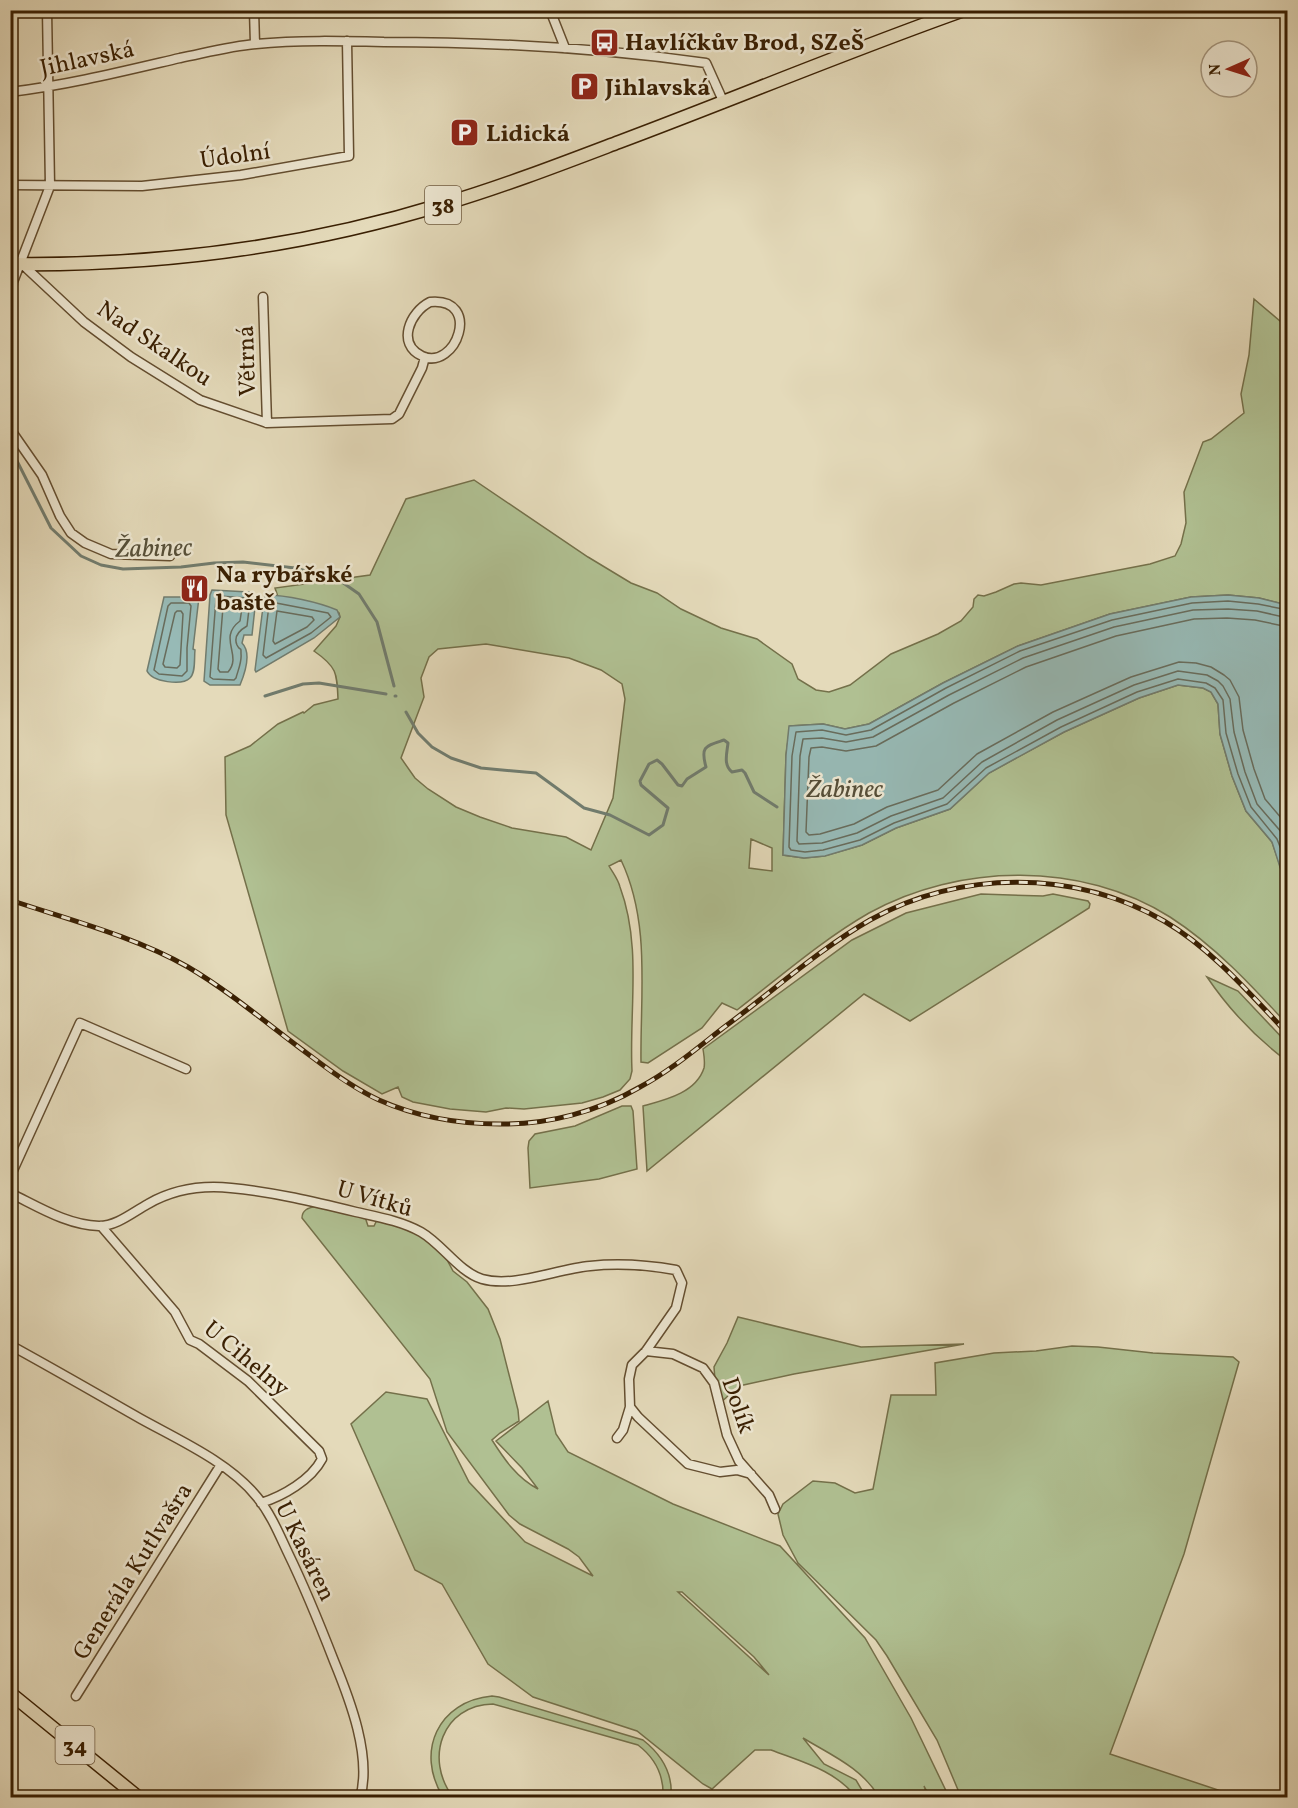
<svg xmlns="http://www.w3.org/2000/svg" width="1298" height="1808" font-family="Vollkorn,serif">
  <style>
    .green { fill: #b0c092; stroke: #74704a; stroke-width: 1.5; fill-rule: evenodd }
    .water { fill: #97bab6; stroke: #717c6e; stroke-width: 1.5 }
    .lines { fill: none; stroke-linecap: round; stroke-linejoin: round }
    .shore { stroke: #686c5c; stroke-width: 1.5 }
    .stream { stroke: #717c6e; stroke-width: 3 }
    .minor-casing { stroke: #644e30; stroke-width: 11 }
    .primary-casing { stroke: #391f02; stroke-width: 15 }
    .minor { stroke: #ede7d2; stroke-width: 8 }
    .primary { stroke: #e4daba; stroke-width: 12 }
    .rail-casing { stroke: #391f02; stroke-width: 5 }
    .rail { stroke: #ede7d2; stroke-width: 3; stroke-dasharray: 9; stroke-linecap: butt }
    .labels { text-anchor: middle; stroke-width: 5; stroke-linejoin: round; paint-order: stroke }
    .shield { fill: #ede7d2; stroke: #6f5b40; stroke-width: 1.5 }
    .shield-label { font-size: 22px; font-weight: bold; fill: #391f02 }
    .poi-label { font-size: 24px; font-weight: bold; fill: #391f02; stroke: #ede7d2; text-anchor: start }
    .street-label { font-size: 24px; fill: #391f02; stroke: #ede7d2 }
    .water-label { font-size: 26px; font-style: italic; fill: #554e38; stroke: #ede7d2 }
  </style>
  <rect width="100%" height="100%" fill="#e4daba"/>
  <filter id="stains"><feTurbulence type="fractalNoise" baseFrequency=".00333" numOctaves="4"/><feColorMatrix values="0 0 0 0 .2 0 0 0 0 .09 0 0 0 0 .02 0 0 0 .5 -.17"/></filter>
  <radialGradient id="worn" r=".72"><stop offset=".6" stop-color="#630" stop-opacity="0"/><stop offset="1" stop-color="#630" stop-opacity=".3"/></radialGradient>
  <path class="green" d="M1254,299L1287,327V605L1259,598L1228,595L1191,597L1110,614L1018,646L943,683L869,724L845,729L823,724L790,726L786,755L783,855L804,858L824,856L862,845L896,828L950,809L989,773L1064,732L1139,698L1178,685L1203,688L1211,692L1218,704L1220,734L1232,776L1246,811L1272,842L1288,889L1287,1024C1251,985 1215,946 1170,917C1082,861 959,863 869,913C822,940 780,977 737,1010L722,1003L702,1028L648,1063L641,1062C640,995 651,923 621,860L609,866C613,873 618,879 620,887C642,946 629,1010 632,1071L630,1079L620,1090L603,1097L582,1103L524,1109L506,1108L486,1112L450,1109L413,1102L402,1097L398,1087L382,1094L343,1071L288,1031L226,815L225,757L250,746L278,724L303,712L304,713L314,705L338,699C337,673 337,667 314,651L336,626L340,617L339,613L335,610L278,597L275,588L370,575L406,499L474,480L588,557L631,583L657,593L681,609L721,628L757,639L792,664L798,679L816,690L829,692L850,685L891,654L938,634L961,621L973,607L974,599L978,595L984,596L996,592L1014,584L1021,583L1041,585L1150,564L1175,556L1181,544L1186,523L1184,492L1203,442L1211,439L1244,413L1241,394L1249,355ZM486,644L569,658L601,670L622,684L625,699L613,798L591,850L566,837L512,828L480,817L456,807L428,789L415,778L401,758L424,697L421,678L429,657L438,649ZM751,839L772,848V871L749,868Z
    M981,894L1043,896L1053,894L1088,901L1090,904L1089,908L910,1021L864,994L647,1171L643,1106C665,1100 696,1093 704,1068C705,1063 704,1055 703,1049L852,940L906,913Z
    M1207,977L1238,991L1287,1043V1061C1255,1037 1230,1011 1207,977Z
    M622,1106H631L633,1111L637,1169L599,1179L530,1188L528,1148L529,1141L535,1134L575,1126Z
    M316,1206L365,1217L368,1226H374L377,1220L401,1227L420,1234L445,1256L453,1271L467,1282L488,1309L500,1339L518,1410L519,1421L500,1433L492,1440C504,1459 517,1478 538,1489L522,1468L496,1441L548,1401L556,1434L568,1452L673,1504L780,1546L865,1638L911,1718L949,1797H930L924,1786L928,1797H879C862,1768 831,1755 803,1738L824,1764L856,1780L866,1797H856C835,1770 802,1762 771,1750H755L712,1789L703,1784L637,1731L533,1697L488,1664L442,1584L415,1570L351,1424L386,1392L427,1399L469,1482L525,1542L593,1576L579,1557L568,1549L520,1524L509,1515L447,1432L430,1379L302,1218C302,1210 308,1208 316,1206ZM678,1592H682L754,1657L769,1675Z
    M738,1317L861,1347L964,1344L794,1374L739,1386L717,1406L714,1367L727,1343Z
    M1072,1346L1098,1347L1153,1353L1233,1357L1239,1362L1184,1554L1110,1754L1239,1797H961L937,1740L887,1656L876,1640L798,1563L783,1535L778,1514L783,1504L813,1481L835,1483L855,1493L873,1489L891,1395H936L935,1363L994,1353L1036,1351Z
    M492,1696L499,1697L643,1740C662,1755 673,1773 671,1797H663C664,1776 655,1758 638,1745L493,1704C442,1705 424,1759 453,1797H443C415,1752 438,1701 492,1696Z"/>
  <path class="water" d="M212,590L249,592L256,598L252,635H244L242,643C252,653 245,673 240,685H210L204,681L210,595Z
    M266,595C286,595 318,602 337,610L340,617L314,638L256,672L255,670L264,599Z
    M1228,595L1259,598L1287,605V889L1272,842L1246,811L1232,776L1220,734L1218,704L1211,692L1203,688L1178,685L1139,698L1064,732L989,773L950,809L896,828L862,845L825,856L804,858L783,855L786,755L789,726L823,724L845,729L869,724L943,683L1018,646L1110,614L1191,597Z
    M164,597H199L193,649L195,650C194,658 196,672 190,678C182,686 152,682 147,671Z"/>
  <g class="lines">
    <path class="shore" d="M219,596L247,598L250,601L247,626C240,630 233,636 237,645C241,653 241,645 241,654C242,662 238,670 236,678L234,680L213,679L210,677L216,599Z
      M271,602L328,613L331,617L311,633L266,658L263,655L269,605Z
      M171,603H189L191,606L187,648V671L182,676L159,674L154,670L168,606Z
      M226,604L240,605L242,608L240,621C217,638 243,655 228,672H220L218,669L223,607Z
      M1288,610L1258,604L1228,601L1192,603L1112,620L1020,651L946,688L871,730L846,735L822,730L796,732L792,756L789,847L791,850L805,852L823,850L860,840L894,823L947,804L986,768L1061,727L1137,692L1178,679L1206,683L1215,688L1223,700L1226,733L1238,774L1251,807L1277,839L1288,867
      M177,611H181L183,614L180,665L177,668L165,667L163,664L175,613Z
      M277,611L312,617L314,620L307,627L275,644L273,641Z
      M1288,618L1257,611L1228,609L1193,610L1114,627L1023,658L949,695L873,737L846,742L822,738L803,739L800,756L797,841L799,844L822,843L857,833L891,816L943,798L982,762L1057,720L1134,685L1178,671L1207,675L1218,681L1223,686L1230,699L1234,732L1245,772L1257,804L1283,834L1288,846
      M1288,627L1255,620L1227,618L1194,619L1116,636L1026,667L954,703L876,746L846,751L822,747L811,748L809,757L806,832L809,835L820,834L854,824L887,807L938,790L977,754L1053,712L1131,677L1179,662L1196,663L1211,667L1224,675L1230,680L1239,697L1243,730L1254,769L1265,799L1288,826"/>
    <path class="stream" d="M10,451L14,455L51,528L81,556L101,565L123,569L181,567L214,563L243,562L295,568L339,580L359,594L377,622L394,686
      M265,696L303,684L319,683L386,694
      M395,696H396
      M406,712L418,733L432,747L451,758L481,768L536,773L584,808L610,815L649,835L663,825L668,808L641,785L640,781L649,764L657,760L662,764L678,785L682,786L687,779L706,767C700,746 706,746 724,740L728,743C727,753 723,765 732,772L742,770L745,773L754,792L777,807"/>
    <defs>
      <path id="minor" d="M254,10L255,44
        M550,10L565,48
        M10,92C68,85 124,71 180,58C205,53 231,46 256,44C298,40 341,41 384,42C491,42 599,48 706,63L724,103
        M10,185L142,186L241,175L349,156L347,41
        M22,264L84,322L131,357L200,400L267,423L392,419L399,414L422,368L425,357
        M263,297L267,423
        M430,302C483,297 456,372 422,356C396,344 410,312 430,302Z
        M10,306L13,282L50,186L47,10
        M10,429L42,475L60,516L71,533L85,543L111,554L170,556
        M10,1177L80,1023L186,1069
        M10,1193C39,1207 67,1225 99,1226C117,1226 133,1212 148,1204C174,1189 202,1185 231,1188C274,1192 315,1202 356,1212C378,1217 401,1221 421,1232C442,1244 459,1272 482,1279C514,1288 557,1269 590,1266C618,1263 648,1265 676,1270L682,1283L676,1308L646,1351L632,1365L629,1379L630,1407L623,1430L617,1438
        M101,1226L175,1312L190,1340L199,1344L248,1381L319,1451L322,1459C311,1480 283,1496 261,1503
        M10,1345C54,1369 97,1394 141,1419C179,1440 230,1463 257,1497C271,1514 279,1534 288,1553C305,1588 320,1625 334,1661C350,1700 372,1757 360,1798
        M646,1351L673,1354L703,1368L714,1383L727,1435L739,1461L769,1495L775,1509
        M630,1407L638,1417L688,1464L720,1472L737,1470L751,1474
        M76,1696L220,1466"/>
      <path id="primary" d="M10,264C157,266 304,247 444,204C504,186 561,164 619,142C734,99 848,51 964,10
        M10,1693L139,1798"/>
    </defs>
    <use href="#minor" class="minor-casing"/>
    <use href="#primary" class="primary-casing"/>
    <use href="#minor" class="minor"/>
    <use href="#primary" class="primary"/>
    <defs>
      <path id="rail" d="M10,900C70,920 133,936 188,967C232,993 271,1027 312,1057C333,1073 355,1089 379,1100C417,1117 459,1124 500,1124C548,1125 599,1111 640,1087C670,1071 696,1049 723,1028C772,992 818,950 870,920C960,870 1074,869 1164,921C1212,949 1250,994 1288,1034"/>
    </defs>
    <use href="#rail" class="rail-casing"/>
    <use href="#rail" class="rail"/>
  </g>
  <defs>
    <symbol id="bus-square" viewBox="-11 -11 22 22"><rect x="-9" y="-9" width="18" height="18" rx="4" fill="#8f2418" stroke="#ede7d2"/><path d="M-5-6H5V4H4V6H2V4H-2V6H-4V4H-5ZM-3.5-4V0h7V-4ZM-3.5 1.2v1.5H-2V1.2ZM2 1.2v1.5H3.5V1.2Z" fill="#fff"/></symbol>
    <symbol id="parking-square" viewBox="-11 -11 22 22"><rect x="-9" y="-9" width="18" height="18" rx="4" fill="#8f2418" stroke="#ede7d2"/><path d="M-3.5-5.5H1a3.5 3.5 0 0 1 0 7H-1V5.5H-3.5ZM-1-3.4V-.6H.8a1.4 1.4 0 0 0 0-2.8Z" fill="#fff"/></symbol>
    <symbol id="restaurant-square" viewBox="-11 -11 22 22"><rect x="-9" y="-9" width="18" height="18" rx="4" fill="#8f2418" stroke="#ede7d2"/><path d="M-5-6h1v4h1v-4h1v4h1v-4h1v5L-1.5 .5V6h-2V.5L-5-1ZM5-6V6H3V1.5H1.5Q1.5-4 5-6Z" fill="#fff"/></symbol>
  </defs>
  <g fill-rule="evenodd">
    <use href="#bus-square" x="588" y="26" width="33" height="33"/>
    <use href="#parking-square" x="568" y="70" width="33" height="33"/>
    <use href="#parking-square" x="448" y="116" width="33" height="33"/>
    <use href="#restaurant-square" x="178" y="572" width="33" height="33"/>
  </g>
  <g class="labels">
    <g class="shield">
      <rect x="425" y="186" width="36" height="38" rx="4.5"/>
      <rect x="55.5" y="1726" width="39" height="38" rx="4.5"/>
    </g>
    <g class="shield-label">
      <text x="443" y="213">38</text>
      <text x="75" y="1753">34</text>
    </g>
    <g class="poi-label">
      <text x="625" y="50">Havlíčkův Brod, SZeŠ</text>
      <text x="605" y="95">Jihlavská</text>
      <text x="486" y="141">Lidická</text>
      <text x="216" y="582">Na rybářské<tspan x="216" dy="28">baště</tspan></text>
    </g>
    <g class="street-label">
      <text transform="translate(87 58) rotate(-12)" y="8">Jihlavská</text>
      <text transform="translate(235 155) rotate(-8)" y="8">Údolní</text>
      <text transform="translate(155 343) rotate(34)" y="8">Nad Skalkou</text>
      <text transform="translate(246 361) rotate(-92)" y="8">Větrná</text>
      <text transform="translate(375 1198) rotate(16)" y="8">U Vítků</text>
      <text transform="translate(247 1358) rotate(40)" y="8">U Cihelny</text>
      <text transform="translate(739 1405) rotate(71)" y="8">Dolík</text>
      <text transform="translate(306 1551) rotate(64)" y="8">U Kasáren</text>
      <text transform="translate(132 1571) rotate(-58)" y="8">Generála Kutlvašra</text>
    </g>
    <g class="water-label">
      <text transform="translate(154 547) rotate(-1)" y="9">Žabinec</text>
      <text x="845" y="797">Žabinec</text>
    </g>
  </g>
  <rect width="1298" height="1808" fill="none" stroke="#e4daba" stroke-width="36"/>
  <rect x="12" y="12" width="1274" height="1784" fill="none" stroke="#391f02" stroke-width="3"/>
  <rect x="18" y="18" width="1262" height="1772" fill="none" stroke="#391f02" stroke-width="1.5"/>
  <g transform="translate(1229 69) rotate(267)"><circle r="28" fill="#ede7d2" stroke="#a5977f" stroke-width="1.5"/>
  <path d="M0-4.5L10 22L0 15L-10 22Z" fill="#8f2418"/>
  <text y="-9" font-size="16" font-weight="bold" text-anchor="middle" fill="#391f02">N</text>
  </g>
  <rect width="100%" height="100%" filter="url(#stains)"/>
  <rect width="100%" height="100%" fill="url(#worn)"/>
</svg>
